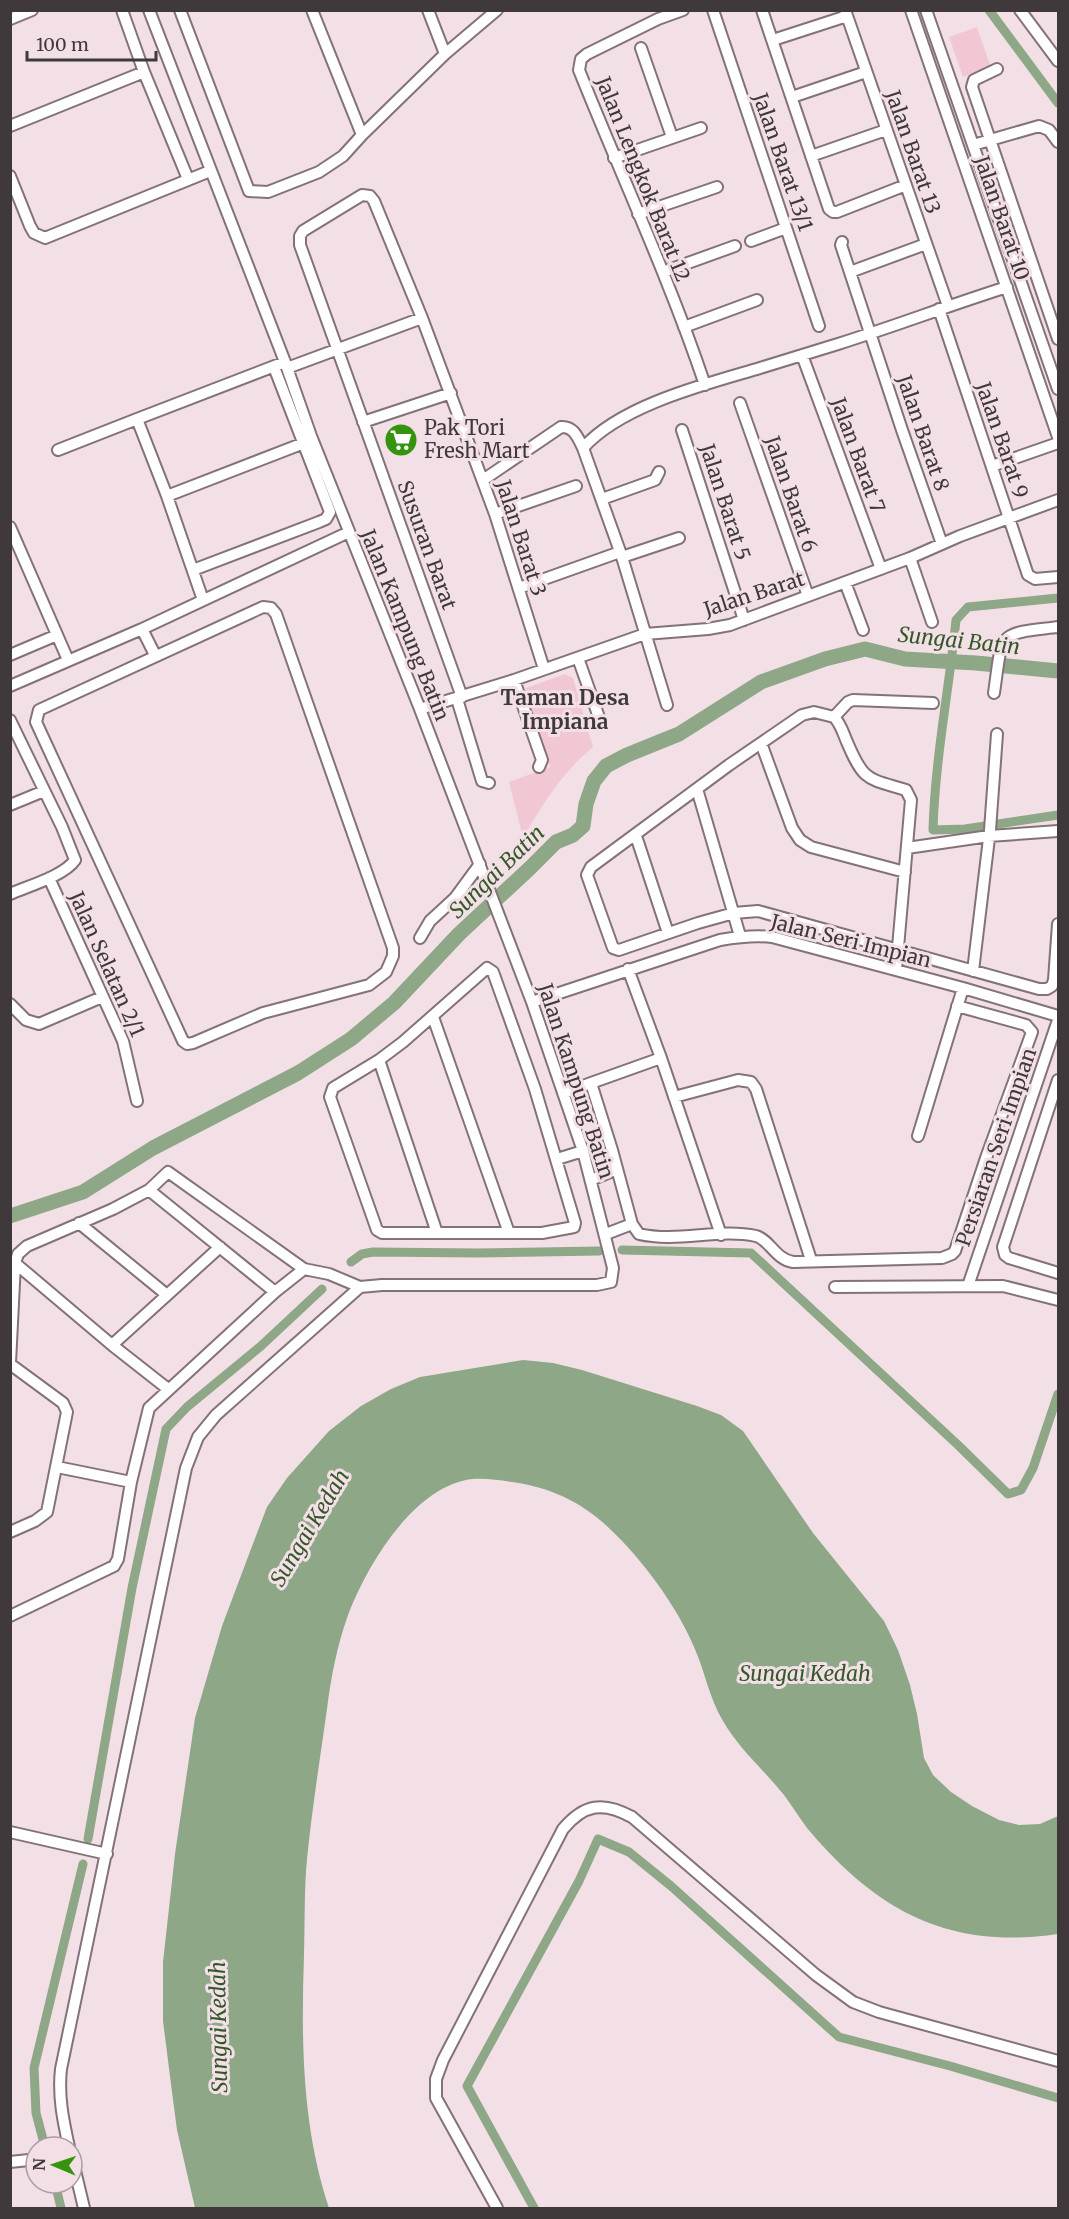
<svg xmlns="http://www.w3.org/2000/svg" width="1069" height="2219" font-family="Merriweather,serif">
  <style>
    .green { fill: #f1c7d3 }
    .water { fill: #8da787 }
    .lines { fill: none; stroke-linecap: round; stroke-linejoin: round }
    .canal { stroke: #8da787; stroke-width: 9 }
    .river { stroke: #8da787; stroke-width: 15 }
    .minor-casing { stroke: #837277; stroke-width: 14 }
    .minor { stroke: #fff; stroke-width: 10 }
    .labels { text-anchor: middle; stroke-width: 6; stroke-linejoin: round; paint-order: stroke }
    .street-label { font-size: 20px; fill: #40393b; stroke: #f3e0e6 }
    .poi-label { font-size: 20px; fill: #40393b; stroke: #f3e0e6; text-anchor: start }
    .water-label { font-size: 21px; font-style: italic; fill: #34582a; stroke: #f3e0e6 }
    .neighbourhood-label { font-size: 21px; font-weight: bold; fill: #40393b; stroke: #f3e0e6 }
  </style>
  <rect width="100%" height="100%" fill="#f3e0e6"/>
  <path class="green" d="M977,27L991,68L963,77L949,37Z
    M565,674L573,678L593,747C561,774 544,802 523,838L509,782L550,767L524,693L526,688Z"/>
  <path class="water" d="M523,1360L553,1363L582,1370L697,1406L721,1415L743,1431L813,1533L884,1621L898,1650L910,1685L917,1714L924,1758L933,1775L951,1792L972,1806L999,1820L1019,1825L1040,1824L1058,1816V1934C948,1950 877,1911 807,1828C799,1817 792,1806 784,1795C764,1770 739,1749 723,1721C709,1698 705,1671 694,1647C678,1608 642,1559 611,1530C584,1503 550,1487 512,1482C499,1480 486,1478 472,1479C414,1486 367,1565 348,1615C337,1646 331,1677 327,1709C320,1759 312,1809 307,1859C304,1891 305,1923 304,1955C301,2041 302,2127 329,2208H195L177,2130L172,2092L163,2021V1962L175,1854L195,1718L222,1626L254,1541L267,1507L287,1478L329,1431L361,1406L391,1389L420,1377Z"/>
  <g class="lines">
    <path class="canal" d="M989,10L1058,103
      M1058,598L968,607L956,620C949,690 935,759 933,830L965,829L1058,815
      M622,1250L751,1253L958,1445L1008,1494L1021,1490L1033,1468L1058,1394
      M351,1262L362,1254L373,1252L478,1253L599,1251
      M88,1839L132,1588L166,1429L187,1407L261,1346L322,1289
      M45,2147L36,2113L34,2068L83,1864
      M55,2183L61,2208
      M534,2208L467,2086L579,1881L598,1839L629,1852L671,1886L839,2037L950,2066L1058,2098"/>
    <path class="river" d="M10,1216L83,1192L153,1148L298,1073L351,1039L394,1003L459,934L530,868L556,842L573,835L583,826L586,804L594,781L606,766L627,755L679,734L761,682L825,659L865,649L905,659L976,663L1058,671"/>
    <defs>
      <path id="minor" d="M122,10L144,72L188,179
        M180,10L249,191L268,192L319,172L343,156L362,135L445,54L497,10
        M312,10L362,135
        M428,10L445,54
        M683,10L658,19L587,54L581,59L579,70C621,175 669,278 705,385
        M713,10L819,326
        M762,10L829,209L833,212H837L906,185
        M845,10L948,306
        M911,10L1058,437
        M926,10L1058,389
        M1020,10L1058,61
        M10,19L32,10
        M773,40L847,16
        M641,48L672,137
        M997,69L974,80L972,87L1058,339
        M792,97L866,72
        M10,126L144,72
        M973,145L1039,126L1049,130L1058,142
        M811,156L886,130
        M614,158L701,128
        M10,176L30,226L34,233L45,238L210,171
        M638,214L717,187
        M751,241L786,228
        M842,242L841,245L902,430L942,544
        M663,272L735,246
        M850,272L926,244
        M939,309L1028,575L1035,579L1058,577
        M684,327L757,300
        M802,355L881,569
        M287,368L422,318
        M740,403L808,596
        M363,422L451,393
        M682,430L744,620
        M58,450L137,419
        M992,466L1058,443
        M483,480L561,427C574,426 578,438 583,448
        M167,496L304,443L308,439
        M602,499L655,480L659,472
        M495,514L576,486
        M10,527L68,660
        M622,557L679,538
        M910,558L932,622
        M193,570L319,522L326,519L330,512L274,367
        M845,582L863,630
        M519,588L620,552
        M203,600L167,496L137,419L285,362
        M263,607L271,608L276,614L393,948V956L386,972L369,985L263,1013L193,1043L187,1044L183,1041L36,722L39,710Z
        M142,629L155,655
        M10,655L57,635
        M578,658L601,723
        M514,680L542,760L539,767
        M10,686L142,629L349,532
        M994,693C1003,632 995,634 1058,627
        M462,697L300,245V236L303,231L362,195L370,196L374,201L422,318L495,514L544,669
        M457,699L482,781L489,783
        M667,705L622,557L583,448C621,405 706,384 760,368C786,360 812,352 838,344C895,326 950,305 1007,287
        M420,709L514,680L645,634L708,629L730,625L910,558L960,536L1058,500
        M834,717L848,702L853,700L933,703
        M10,720L62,827L75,860C64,876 28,886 10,894
        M761,743L792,828L800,840L811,847L905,872
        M697,789L740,936
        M10,805L44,791
        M636,836L668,933
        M907,848L989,836L1058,831
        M49,878L123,1041L137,1101
        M420,938L430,921L455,898L480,864
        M487,968L493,972L535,1089L575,1223L574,1227L542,1233H382L377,1230L330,1097L333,1088L379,1060L403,1042Z
        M628,969L661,1058L721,1235
        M896,970C901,914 906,857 911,800L906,790C867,778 864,782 847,742C843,733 841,724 834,717L814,712L802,715L729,765L591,867L587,875L613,948L619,950L698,923L734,913L758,911L1039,989H1047L1052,986L1054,980L1058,924
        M973,971L990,830L997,734
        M532,1002L720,940C738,937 754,935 772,937L963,988L1058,1016
        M10,1004L26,1020L39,1024L102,997
        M433,1017L509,1233
        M379,1060L437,1233
        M1058,1080L1003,1247L1005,1255L1009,1258L1058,1273
        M591,1083L612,1150L632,1224L639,1234C678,1243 718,1228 756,1236C770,1240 775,1259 793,1262L942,1258L952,1254L955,1251L986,1158L1032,1032L1026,1025L957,1006
        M563,1093L661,1058
        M674,1097L738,1080L751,1082L756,1089L811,1260
        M918,1136L963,988
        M557,1159L583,1151
        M591,1180L617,1169
        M149,1190L275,1292
        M79,1223L167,1295
        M606,1234L632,1224
        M15,1263L112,1345L168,1389
        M968,1286L1058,1020
        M835,1287L1003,1286L1058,1300
        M112,1345L220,1247
        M10,1363L15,1263L18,1254L27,1246L113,1209L149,1190L168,1172L304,1269L329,1274L360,1287
        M10,1364L63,1403L67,1412L47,1512L35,1521L10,1532
        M57,1467L131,1482
        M10,1616L114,1566L118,1559L131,1482L149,1408L275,1292L304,1269
        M10,1832L107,1854
        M69,2147C63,2120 58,2096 61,2069L186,1468L198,1437L216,1415L360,1287L382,1285H597L611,1282L613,1268L583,1151L532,1002L420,709L311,436L285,362L149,10
        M72,2158L84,2208
        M10,2162L29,2160
        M497,2208L436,2098V2079L443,2060L563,1829C584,1804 603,1801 632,1817L816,1975L853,2002L879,2012L1058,2061"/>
    </defs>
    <use href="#minor" class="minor-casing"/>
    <use href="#minor" class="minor"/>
  </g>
  <defs>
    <symbol id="supermarket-disc" viewBox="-11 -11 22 22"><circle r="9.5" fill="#35930e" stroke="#f3e0e6"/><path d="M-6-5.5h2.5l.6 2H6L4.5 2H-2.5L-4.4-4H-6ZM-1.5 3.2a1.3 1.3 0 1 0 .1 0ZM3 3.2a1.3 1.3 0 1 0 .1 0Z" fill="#fff"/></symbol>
  </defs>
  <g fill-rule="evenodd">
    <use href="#supermarket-disc" x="382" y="421" width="38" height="38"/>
  </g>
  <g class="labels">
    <g class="street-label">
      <text transform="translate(913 152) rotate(71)" y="7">Jalan Barat 13</text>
      <text transform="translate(783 162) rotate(71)" y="7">Jalan Barat 13/1</text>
      <text transform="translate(643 179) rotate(68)" y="7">Jalan Lengkok Barat 12</text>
      <text transform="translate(1002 218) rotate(71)" y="7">Jalan Barat 10</text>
      <text transform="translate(923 433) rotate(71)" y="7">Jalan Barat 8</text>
      <text transform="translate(1002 440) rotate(71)" y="7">Jalan Barat 9</text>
      <text transform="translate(858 455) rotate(70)" y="7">Jalan Barat 7</text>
      <text transform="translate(791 494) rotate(71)" y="7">Jalan Barat 6</text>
      <text transform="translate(725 502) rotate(72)" y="7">Jalan Barat 5</text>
      <text transform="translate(521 538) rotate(72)" y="7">Jalan Barat 3</text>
      <text transform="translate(427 545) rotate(70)" y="7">Susuran Barat</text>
      <text transform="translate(754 594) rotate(-18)" y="7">Jalan Barat</text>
      <text transform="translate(405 625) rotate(68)" y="7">Jalan Kampung Batin</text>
      <text transform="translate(851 941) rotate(14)" y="7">Jalan Seri Impian</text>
      <text transform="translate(107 964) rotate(66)" y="7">Jalan Selatan 2/1</text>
      <text transform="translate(576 1081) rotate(72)" y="7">Jalan Kampung Batin</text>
      <text transform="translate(996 1147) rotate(-71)" y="7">Persiaran Seri Impian</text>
    </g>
    <g class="poi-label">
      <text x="424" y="435">Pak Tori<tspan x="424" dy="23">Fresh Mart</tspan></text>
    </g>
    <g class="water-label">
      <text transform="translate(959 641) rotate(6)" y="7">Sungai Batin</text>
      <text transform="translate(497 872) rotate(-44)" y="7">Sungai Batin</text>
      <text transform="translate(310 1528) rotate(-59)" y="7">Sungai Kedah</text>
      <text x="805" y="1681">Sungai Kedah</text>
      <text transform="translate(219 2027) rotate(-91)" y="7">Sungai Kedah</text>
    </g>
    <g class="neighbourhood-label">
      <text x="565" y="705">Taman Desa<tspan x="565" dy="24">Impiana</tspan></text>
    </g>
  </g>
  <rect width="1069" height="2219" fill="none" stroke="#40393b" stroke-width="24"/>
  <g transform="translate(54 2165) rotate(272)"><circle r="28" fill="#f3e0e6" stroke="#ab9da2" stroke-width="1.5"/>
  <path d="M0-4.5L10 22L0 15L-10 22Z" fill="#35930e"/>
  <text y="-9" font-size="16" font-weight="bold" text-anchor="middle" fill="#40393b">N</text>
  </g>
  <path d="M27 51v9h129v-9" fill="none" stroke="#40393b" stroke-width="3"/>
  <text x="36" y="51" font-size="18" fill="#40393b" stroke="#f3e0e6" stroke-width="4.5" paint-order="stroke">100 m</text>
</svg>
